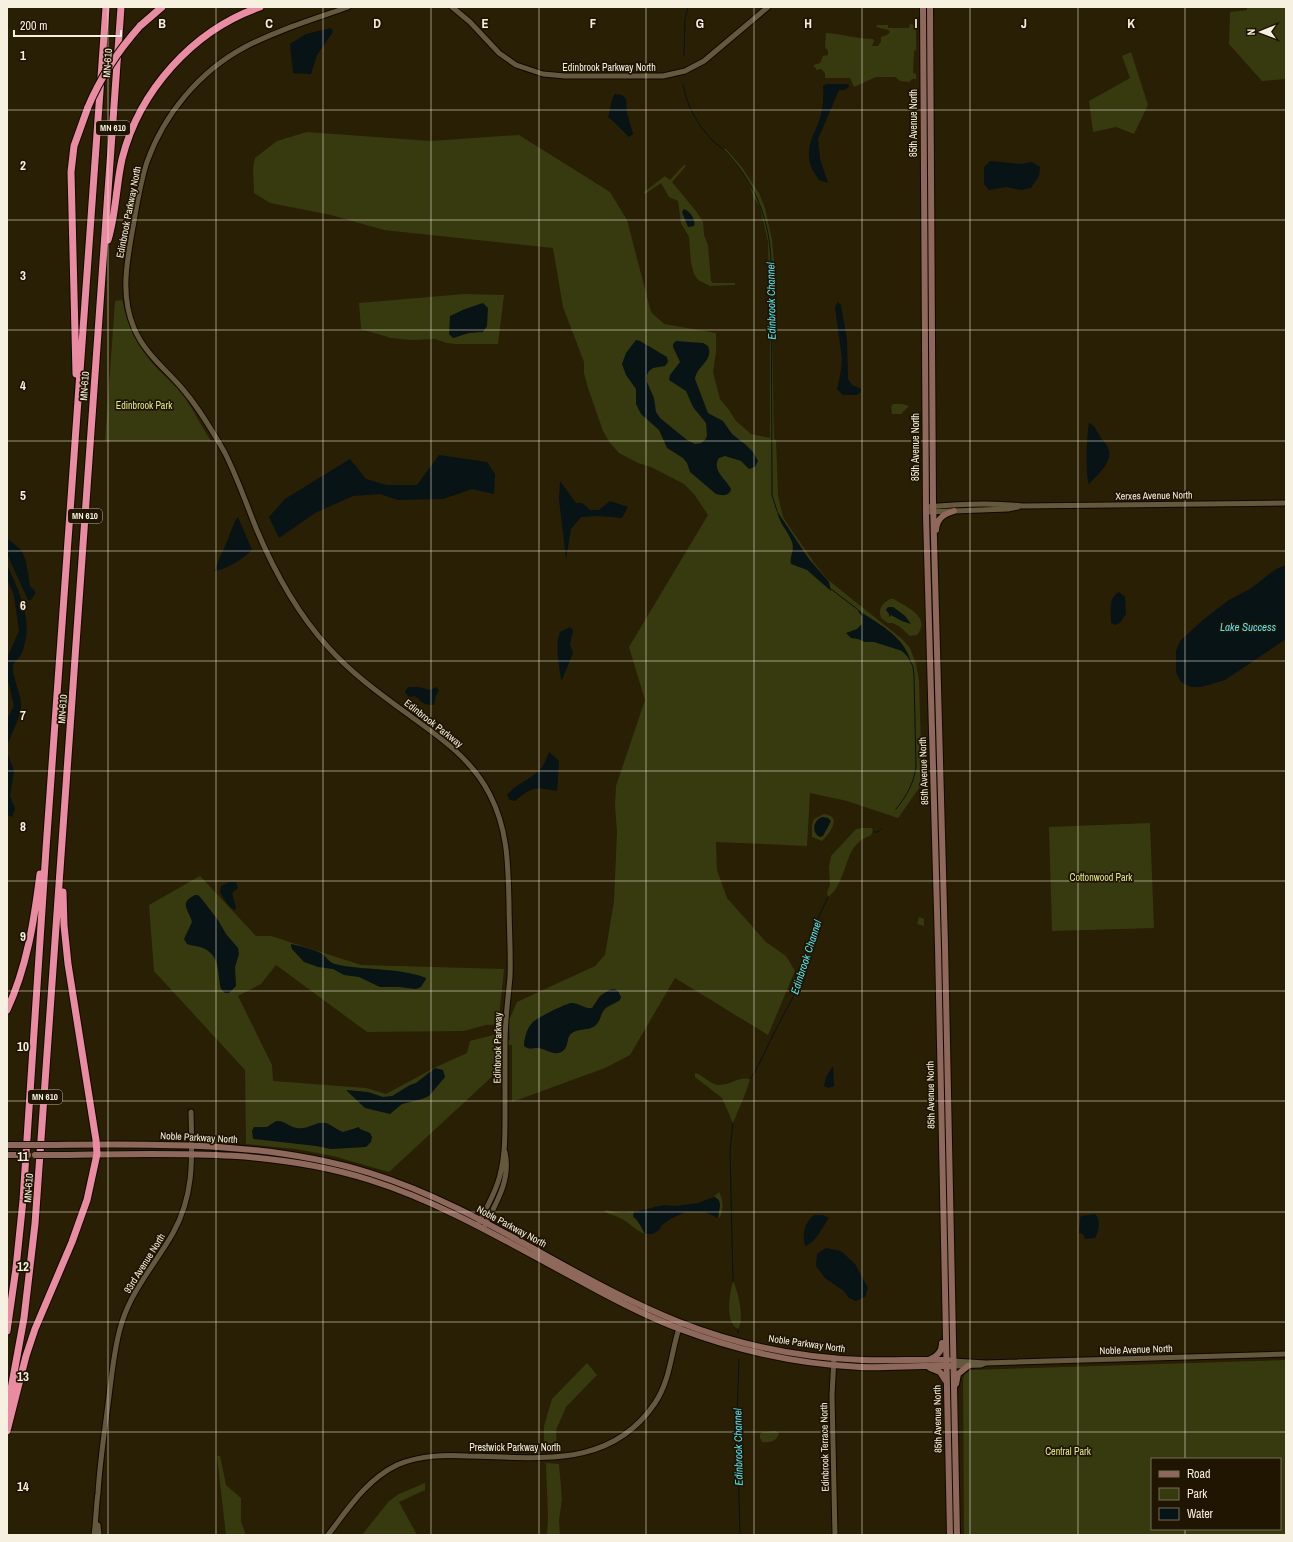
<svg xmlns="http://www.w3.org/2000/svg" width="1293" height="1542" font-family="'Archivo Narrow',sans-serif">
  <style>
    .green { fill: #373a0e; fill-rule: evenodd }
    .water { fill: #071315 }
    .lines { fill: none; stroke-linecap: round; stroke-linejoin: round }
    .stream { stroke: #071315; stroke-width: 1 }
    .tertiary-casing { stroke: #110800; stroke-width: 7 }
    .secondary-casing { stroke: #110800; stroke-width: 8 }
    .motorway-casing { stroke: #110800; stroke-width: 9 }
    .tertiary { stroke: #65593d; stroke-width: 5 }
    .secondary { stroke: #8d685b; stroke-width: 6 }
    .motorway { stroke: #e98ca1; stroke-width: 7 }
    .secondary-bridge-casing { stroke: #110800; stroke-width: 8; stroke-linecap: butt }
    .motorway-bridge-casing { stroke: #110800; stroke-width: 9; stroke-linecap: butt }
    .secondary-bridge { stroke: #8d685b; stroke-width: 6 }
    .motorway-bridge { stroke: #e98ca1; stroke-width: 7 }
    .grid { fill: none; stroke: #f6f0e0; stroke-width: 1; stroke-opacity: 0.55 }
    .labels { text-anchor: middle; stroke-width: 3.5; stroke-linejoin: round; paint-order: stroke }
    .shield { fill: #1f1500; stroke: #b6ae9d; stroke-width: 1 }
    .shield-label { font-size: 9px; font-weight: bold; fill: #f6f0e0 }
    .street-label { font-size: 10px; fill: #f6f0e0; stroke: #1f1500 }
    .park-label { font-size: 10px; fill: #dfe984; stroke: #1f1500 }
    .water-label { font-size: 11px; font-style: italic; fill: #52e4f8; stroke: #1f1500 }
    .grid-label { font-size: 13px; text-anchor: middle; font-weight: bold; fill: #f6f0e0; stroke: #1f1500; stroke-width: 3.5; stroke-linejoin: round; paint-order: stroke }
  </style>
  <rect width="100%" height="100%" fill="#291f04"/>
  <path class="green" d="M1247,7H1286V79L1262,81L1229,44L1230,12L1247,10Z
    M910,24L916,25V50L914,51L913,73L916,74V79H912L909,82L900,81L895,77H876L854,87L850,78H825V73L821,69L816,70V68L814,67V65L820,63L823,56L828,55V51L825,47L826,33C842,34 857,39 873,39L874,41L872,46H878L881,41V37L887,35L890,32L888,30L876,27L877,25H888V28H909Z
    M1131,52L1148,105L1134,134L1116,127L1093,132L1089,101L1130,78L1122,56Z
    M307,132L430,141L519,135L610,192L627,220L651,312L664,324L716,333V352L713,372L720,399L729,410L736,421L751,434L770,438V334L768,242L760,207L754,198L750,186L743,173L723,149H726L741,166L759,193L765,208L772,240L774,262L772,335L774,439L776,440L778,496L783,517L788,525L815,564L827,579L902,639L910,648L916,664L919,681L922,784L898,818L847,801L810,793L807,846L716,842L717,870L727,898L766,942L786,956L795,971L768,1035L675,978L630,1055L605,1068L512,1102V1045H497V1072L389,1172L333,1156L296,1149L246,1144L245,1070L154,971L149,905L200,876L256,936H271L361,965L504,969L499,1018H510L517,1002L595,966L605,955L614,901L617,832L615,806L616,786L645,700L629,647L708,515L694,494L684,484L651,467L638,463L619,453L610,443L603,431L588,388L584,373V362L563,307L553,248L384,230L331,215L270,203L254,193L253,168L255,158L277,141ZM276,965L367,1032L464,1031L486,1025L509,1024L510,1040H498L497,1034L470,1041L467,1053L436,1067L386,1094L366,1088L273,1081L272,1065L238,996L261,984Z
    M684,165L686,166L672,182L696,211L703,222L704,235L708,245L711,281L713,283H735V285L710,286L698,280L694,274L691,263L689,237L681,223L678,201L669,197L661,183L645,194L644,192L665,176L670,180Z
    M464,294L504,295L498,344H455L447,343L435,339L412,340L391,338L361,329L359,303Z
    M122,300C128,325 137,346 154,365C163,375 174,383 182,394C193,408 201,426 211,441H105L115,301Z
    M893,404H902L909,406L901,414H892L891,407Z
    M890,599H894C906,607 932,617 917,635L910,636L899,626L892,623H888L881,618C878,608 882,604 890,599ZM893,607L905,616L910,623L902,621L889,614Z
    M824,814C843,816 830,833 822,841L812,837V825L814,819Z
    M1150,823L1154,928L1052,931L1049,827Z
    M863,828H872L873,832L870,836C842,844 849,882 828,897L827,892L830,885L829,867L831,856L856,829Z
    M919,917L924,919V926L917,924Z
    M695,1073C703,1075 710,1084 718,1085C729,1086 739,1076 750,1079L746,1092L733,1123L722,1098L695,1077Z
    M719,1192C723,1200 724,1209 720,1217L718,1218L720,1205L716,1197H714Z
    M605,1210L622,1213L634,1212L633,1217L638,1221L645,1234C636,1231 629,1222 620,1218C615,1215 610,1215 605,1212Z
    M733,1281C738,1291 745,1320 738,1329C724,1322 730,1293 733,1281Z
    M1286,1360V1535H964L963,1378L965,1374L970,1370ZM1152,1459H1280V1529H1152Z
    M587,1363L597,1375L566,1407L556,1430L557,1452H544V1426L552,1399Z
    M776,1431L779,1433C777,1442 769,1443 762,1442L760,1438V1434L763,1432Z
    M217,1456H220L226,1485L241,1498V1522L246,1535H226Z
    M546,1463L559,1464L562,1499L559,1520L560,1535H547L548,1519Z
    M425,1483V1490L399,1502L417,1535H362L389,1501L399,1494Z"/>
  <path class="water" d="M331,28L333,32L317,55L311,74L293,73L290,44L306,34Z
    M827,84H848L849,87L844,90H839L818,139L820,159L828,183L819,180C816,175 811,169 810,163C806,148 813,136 818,124C823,112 824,98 823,86Z
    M615,94L622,95L626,99L627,113L633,134L629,137L615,123L608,117C611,110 610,100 615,94Z
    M990,161L1021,164L1032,162L1040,167L1039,176L1031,188L1021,190L1006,187L989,190L984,184V167Z
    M684,209C690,211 696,220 694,226L688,227L682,212Z
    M838,302L841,305L847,340L848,379L852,385L861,389V392L857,395H843L837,389L841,371L842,359L835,307Z
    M483,303L488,308L487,326L483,332L469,333L453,338L449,334L450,316L465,309Z
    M636,340L640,341L667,357L668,362L665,366L653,368L649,371L647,375V382L654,398L656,412L660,418L687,440L695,444L701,443L705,440L707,436L706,423L693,407L686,391L669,380L670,375L680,362L673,347V344L676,341L703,343L708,346C714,361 697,365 695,379L708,413L723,421L732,434L746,445L753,452L758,461L755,467L749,469L741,461L725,456L719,458C711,470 726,479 731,489C730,496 722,496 716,494L690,472L687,463L683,458L667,448L659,430L641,414L636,404V389L626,375L622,364L626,353Z
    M1089,423C1096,426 1097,432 1101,438C1103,441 1107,444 1108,448C1114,461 1098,474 1090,483L1089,484C1085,477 1087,432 1089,423Z
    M439,455L487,462L495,474L494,494L472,489L443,499L398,500L380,494L353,496L315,513L279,538L269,517L285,499L350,459L366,479L387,485H417Z
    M560,481L576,503H582L590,510H599L610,501L628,507L622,518L598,516L581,517L571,529L566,559L559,499Z
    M777,511L809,559L829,582L831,591L807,570L791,564C789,557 795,551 792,542C788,531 779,523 777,511Z
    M238,517L252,550C242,560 227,569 214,571L226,544L235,521Z
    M7,538L22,551L26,562L30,586L35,591V594L31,600H28L7,554Z
    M7,565C17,586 32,618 25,642C24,646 23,652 20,656C18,660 14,661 13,666C12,676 20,692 21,702C23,712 11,735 7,746V719L14,706L7,676V658L19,631L14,596L7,578Z
    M1286,565V639L1225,680L1201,687H1191L1181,682L1176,672V651L1180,641L1204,619L1229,600L1250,589L1276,569Z
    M1119,592L1125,597L1126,614L1120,623L1115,625L1111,623C1111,612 1108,597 1119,592Z
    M888,607H893L905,616L911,624L902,621L891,615L889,617V614L886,610Z
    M857,609C876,623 902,634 910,659L902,651L893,648L874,642H865L858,639L851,638L846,633L857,629L862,624V617Z
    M570,627L573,630L570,644L573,653L562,680L561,679C559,665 555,645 560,632Z
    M408,687H419L430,690L436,687L439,690L436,695L434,705C428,705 421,704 418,698H415L416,696L409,697L405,692Z
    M7,752L14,771L10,796L15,809L12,817L7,815Z
    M549,752L559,761L557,791C534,787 533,786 515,801L510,800L507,795C516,783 533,779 542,767C545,763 547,757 549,752Z
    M823,817L828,818L831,821L823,836L820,837C811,833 813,819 823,817Z
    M229,882H236L238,888L232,893L236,908L235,910C228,907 224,899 220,892L221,886Z
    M195,895H198L201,898L218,920L226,934L238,948L239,954L235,967L236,986L229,993H225L221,989C217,973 221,956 203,948C198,946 192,946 187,944L184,939L192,922C189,910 178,903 195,895Z
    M291,944C301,946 312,949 321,953C326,956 329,963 335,964C364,971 398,967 426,978V979L421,987L416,989L399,987H380L359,977L344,975L333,969L318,967L304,962L292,949L291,946Z
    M609,990L614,989L618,991L621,997L620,1000C615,1004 608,1005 604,1010C600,1015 601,1021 595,1026C588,1031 579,1028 572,1033C566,1037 569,1045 564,1050C556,1058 547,1049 538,1048C531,1048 529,1050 524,1046C524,1039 527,1028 532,1023C536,1018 565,1004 571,1003C578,1002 584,1009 592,1008L600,996Z
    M833,1066L834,1086L828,1088L824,1086L826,1077Z
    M435,1068L443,1070L445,1077L429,1096L422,1099L402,1104L390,1114L365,1108L347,1091V1090L368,1092L383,1097L392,1096L410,1085L416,1083Z
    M276,1121C285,1120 289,1127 297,1128C308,1130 316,1121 326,1123C332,1125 337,1130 343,1132L359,1127L360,1129L370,1133L372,1137L371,1142L366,1147L331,1149L316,1146L253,1139L252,1131L254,1127H267Z
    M714,1197L719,1200L720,1205L718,1218L705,1212H686L672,1218L662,1225L659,1230L653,1234H645L641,1226L633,1215L634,1212L664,1205L676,1206L698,1203Z
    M1095,1214C1101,1220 1099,1231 1095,1238L1085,1239L1083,1234L1079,1233L1080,1218L1081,1216Z
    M814,1215H822L829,1218C823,1226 815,1244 805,1246C802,1235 804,1223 814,1215Z
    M826,1248L841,1251L855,1264L868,1288L865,1297L856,1301L849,1298L844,1291L825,1278L816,1266L817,1254Z"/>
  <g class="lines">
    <path class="stream" d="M684,56L685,19L688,7
      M683,85C687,106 698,126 713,141C717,145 723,148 727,153C756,185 770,221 771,263L772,481V495L777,511
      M831,589L857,609
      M896,809C906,797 914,783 916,767L914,675L913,667L908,656
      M873,832H878L881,829
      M750,1079L755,1072L778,1025L797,990L808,944L815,925L828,897
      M733,1281L730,1151L733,1123
      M738,1329V1333
      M739,1359L737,1419L740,1535"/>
    <defs>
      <path id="tertiary" d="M348,7C314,19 278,30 245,47C200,71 164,114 147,162C140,183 137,205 133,227C127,261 120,295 134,328C144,352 163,367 180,386C197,405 212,430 225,453C237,477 246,503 256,528C274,571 297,613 328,647C353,675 383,696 413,718C444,740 473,761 490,795C508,830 508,865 509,903C509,927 511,952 510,977C508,999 505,1020 505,1043C505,1067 505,1092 505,1117C505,1136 505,1156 500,1175C496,1192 487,1207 479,1222
        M452,7L470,22L499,53L516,65L543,74L565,76H663L685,71L704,61L768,7
        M926,507C958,504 990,502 1022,506L1286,503
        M926,512L1008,509L1018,507
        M485,1225C497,1202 511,1179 505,1152
        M834,1358L832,1395L835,1535
        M953,1361L986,1363L1286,1354
        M953,1366L981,1365L986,1363
        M98,1525L99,1535
        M94,1535C96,1521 96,1507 98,1493C100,1458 106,1423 110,1388C113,1366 115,1343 122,1322C133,1288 156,1263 173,1233C195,1194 192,1155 191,1112
        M328,1535C348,1509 366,1480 397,1465C420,1455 444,1455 468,1456C538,1457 610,1470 655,1403C671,1379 671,1351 680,1325"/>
      <path id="secondary" d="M923,7L926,516L938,947L950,1535
        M930,7L933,502L945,945L957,1535
        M936,530C937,518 944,514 954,511
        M7,1145H16
        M52,1145C158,1144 267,1141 370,1173C480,1207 573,1280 679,1322C738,1345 801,1358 863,1360C892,1361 920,1359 948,1360
        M7,1155H16
        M51,1155C158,1154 266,1147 370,1180C446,1204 516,1247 586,1284C617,1301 648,1317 680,1329C738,1351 798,1364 860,1367C890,1368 920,1365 950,1366
        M929,1360C937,1356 942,1352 942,1343
        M930,1368L940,1372L945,1380
        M956,1384L958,1374L968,1366"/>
      <path id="motorway" d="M140,26L162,7
        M108,240C116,214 116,186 122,159C139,91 193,30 260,7
        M76,374L71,172L74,146L88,107
        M7,1010C27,967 34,921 40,874
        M7,1331L16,1268L23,1200L46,849L106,7
        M7,1411L24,1318L35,1224L121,7
        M7,1431L26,1356L35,1329L72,1242L87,1200L97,1154L96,1140L68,964L64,925L63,892"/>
    </defs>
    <use href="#tertiary" class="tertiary-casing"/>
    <use href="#secondary" class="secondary-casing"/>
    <use href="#motorway" class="motorway-casing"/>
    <use href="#tertiary" class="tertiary"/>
    <use href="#secondary" class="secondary"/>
    <use href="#motorway" class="motorway"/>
    <defs>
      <path id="secondary-bridge" d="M16,1145H52
        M16,1155H28
        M35,1155H51"/>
      <path id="motorway-bridge" d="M88,107C101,76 118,51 140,26"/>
    </defs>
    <use href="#secondary-bridge" class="secondary-bridge-casing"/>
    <use href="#motorway-bridge" class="motorway-bridge-casing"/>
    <use href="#secondary-bridge" class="secondary-bridge"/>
    <use href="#motorway-bridge" class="motorway-bridge"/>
  </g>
  <path class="grid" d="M108,7V1535M216,7V1535M323,7V1535M431,7V1535M539,7V1535M646,7V1535M754,7V1535M862,7V1535M970,7V1535M1078,7V1535M1185,7V1459M7,110H1286M7,220H1286M7,330H1286M7,441H1286M7,551H1286M7,661H1286M7,771H1286M7,881H1286M7,991H1286M7,1101H1286M7,1212H1286M7,1322H1286M7,1432H1286M1185,1529V1535"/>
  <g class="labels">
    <g class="shield">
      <rect x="96" y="121" width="34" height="14" rx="3"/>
      <rect x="68" y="509" width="34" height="14" rx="3"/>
      <rect x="28" y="1090" width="34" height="14" rx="3"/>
    </g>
    <g class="shield-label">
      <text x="113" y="131">MN 610</text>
      <text x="85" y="519">MN 610</text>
      <text x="45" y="1100">MN 610</text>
    </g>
    <g class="street-label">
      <text transform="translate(107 63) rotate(-86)" y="4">MN-610</text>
      <text x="609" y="71">Edinbrook Parkway North</text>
      <text transform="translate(913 123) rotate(-90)" y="4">85th Avenue North</text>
      <text transform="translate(128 212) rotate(-79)" y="4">Edinbrook Parkway North</text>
      <text transform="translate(84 386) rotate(-86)" y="4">MN-610</text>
      <text transform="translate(915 447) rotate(-90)" y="4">85th Avenue North</text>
      <text transform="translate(1154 495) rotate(-1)" y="4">Xerxes Avenue North</text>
      <text transform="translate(62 709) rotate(-86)" y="4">MN-610</text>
      <text transform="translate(434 723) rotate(38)" y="4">Edinbrook Parkway</text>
      <text transform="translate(923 771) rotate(-92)" y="4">85th Avenue North</text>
      <text transform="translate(497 1048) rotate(-89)" y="4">Edinbrook Parkway</text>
      <text transform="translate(930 1095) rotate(-91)" y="4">85th Avenue North</text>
      <text transform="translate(199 1137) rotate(3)" y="4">Noble Parkway North</text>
      <text transform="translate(28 1188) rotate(-86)" y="4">MN-610</text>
      <text transform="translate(512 1226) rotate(28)" y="4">Noble Parkway North</text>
      <text transform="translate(144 1263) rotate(-58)" y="4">93rd Avenue North</text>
      <text transform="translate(807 1343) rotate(8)" y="4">Noble Parkway North</text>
      <text transform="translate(1136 1349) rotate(-2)" y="4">Noble Avenue North</text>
      <text transform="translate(937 1419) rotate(-91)" y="4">85th Avenue North</text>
      <text x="515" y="1451">Prestwick Parkway North</text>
      <text transform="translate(824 1447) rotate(-91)" y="4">Edinbrook Terrace North</text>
    </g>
    <g class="park-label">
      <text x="144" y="409">Edinbrook Park</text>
      <text x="1101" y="881">Cottonwood Park</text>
      <text x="1068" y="1455">Central Park</text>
    </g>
    <g class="water-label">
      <text transform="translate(771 301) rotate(-91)" y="4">Edinbrook Channel</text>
      <text x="1248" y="631">Lake Success</text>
      <text transform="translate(806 957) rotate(-72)" y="4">Edinbrook Channel</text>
      <text transform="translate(738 1447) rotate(-91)" y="4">Edinbrook Channel</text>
    </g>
  </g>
  <g class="grid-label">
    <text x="162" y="28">B</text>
    <text x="269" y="28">C</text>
    <text x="377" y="28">D</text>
    <text x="485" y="28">E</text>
    <text x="593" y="28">F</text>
    <text x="700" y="28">G</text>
    <text x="808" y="28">H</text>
    <text x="916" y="28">I</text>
    <text x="1024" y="28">J</text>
    <text x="1131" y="28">K</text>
    <text x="23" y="60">1</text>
    <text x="23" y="170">2</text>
    <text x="23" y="280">3</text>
    <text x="23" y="390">4</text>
    <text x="23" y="500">5</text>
    <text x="23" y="610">6</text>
    <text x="23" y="720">7</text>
    <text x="23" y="831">8</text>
    <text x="23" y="941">9</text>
    <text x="23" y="1051">10</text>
    <text x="23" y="1161">11</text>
    <text x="23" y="1271">12</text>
    <text x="23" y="1381">13</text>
    <text x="23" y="1491">14</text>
  </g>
  <rect width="1293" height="1542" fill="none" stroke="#f6f0e0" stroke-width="16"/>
  <rect x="1151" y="1458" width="130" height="72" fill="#1f1500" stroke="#756d5a"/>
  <rect x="1159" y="1471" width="20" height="6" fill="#8d685b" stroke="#756d5a"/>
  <text x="1187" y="1478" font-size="12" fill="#f6f0e0">Road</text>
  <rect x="1159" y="1488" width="20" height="12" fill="#373a0e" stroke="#756d5a"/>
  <text x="1187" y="1498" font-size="12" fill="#f6f0e0">Park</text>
  <rect x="1159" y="1508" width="20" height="12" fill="#071315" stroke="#756d5a"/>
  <text x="1187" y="1518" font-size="12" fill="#f6f0e0">Water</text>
  <g transform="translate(1261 32) rotate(269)" stroke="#1f1500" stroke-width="3" paint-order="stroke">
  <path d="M0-3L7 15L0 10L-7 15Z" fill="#f6f0e0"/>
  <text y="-6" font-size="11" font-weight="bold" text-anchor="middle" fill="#f6f0e0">N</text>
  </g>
  <path d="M14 30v6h107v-6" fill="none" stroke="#f6f0e0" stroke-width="2"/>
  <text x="20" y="30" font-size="12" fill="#f6f0e0" stroke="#1f1500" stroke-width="3" paint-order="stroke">200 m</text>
</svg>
